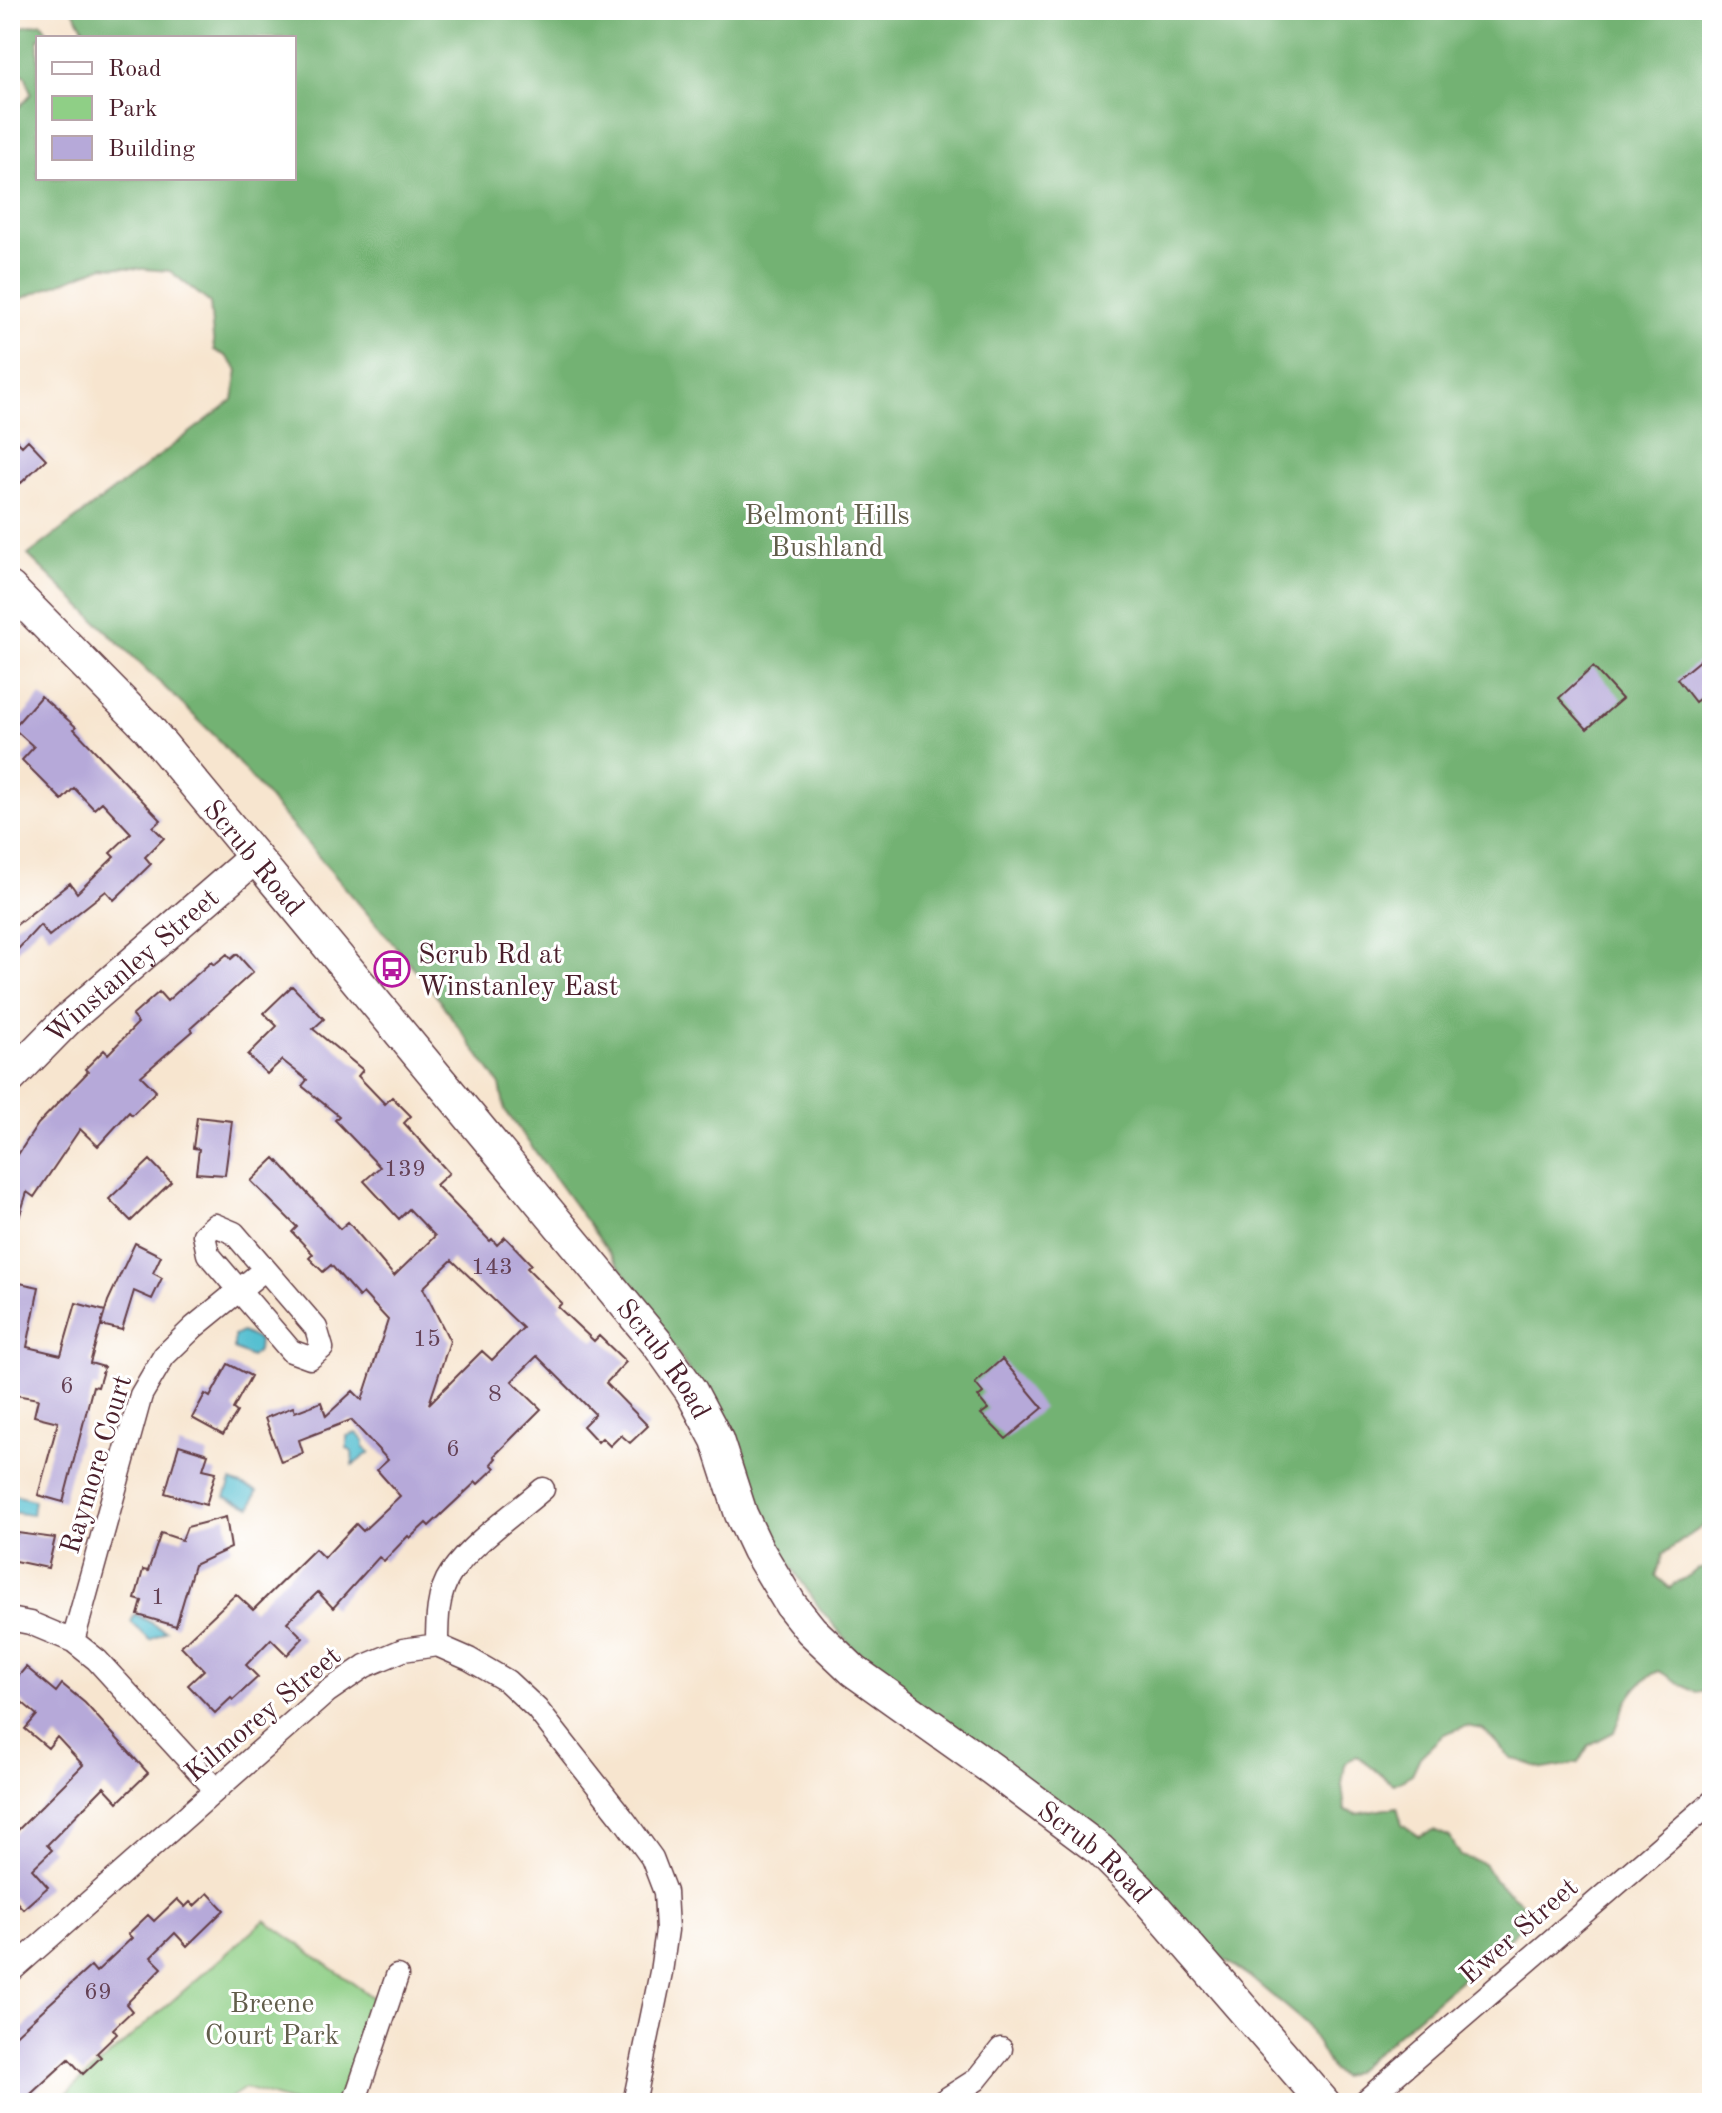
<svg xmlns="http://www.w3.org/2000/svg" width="1722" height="2113" font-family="'Old Standard TT',serif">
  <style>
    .green { fill: #8fcf86; stroke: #6c7758; stroke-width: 2 }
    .forest { fill: #73b273; stroke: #5e684f; stroke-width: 2 }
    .water { fill: #56c0d1; stroke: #50707e; stroke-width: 2 }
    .building { fill: #b6a9d9; fill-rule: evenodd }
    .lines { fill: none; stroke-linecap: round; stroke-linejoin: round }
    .street-casing { stroke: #643d44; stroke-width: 25 }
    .secondary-casing { stroke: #643d44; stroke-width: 35 }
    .street { stroke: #fff; stroke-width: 22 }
    .secondary { stroke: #fff; stroke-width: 32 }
    .labels { text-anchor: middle; stroke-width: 6; stroke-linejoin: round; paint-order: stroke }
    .number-label { font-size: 24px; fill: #654256 }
    .park-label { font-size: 28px; fill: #625d4b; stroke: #fff }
    .street-label { font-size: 28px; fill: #4a1f2b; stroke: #fff }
    .poi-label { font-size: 28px; fill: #4a1f2b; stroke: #fff; text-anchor: start }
  </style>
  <rect width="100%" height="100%" fill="#fff"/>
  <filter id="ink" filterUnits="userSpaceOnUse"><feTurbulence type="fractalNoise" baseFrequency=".0125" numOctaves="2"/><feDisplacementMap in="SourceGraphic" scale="16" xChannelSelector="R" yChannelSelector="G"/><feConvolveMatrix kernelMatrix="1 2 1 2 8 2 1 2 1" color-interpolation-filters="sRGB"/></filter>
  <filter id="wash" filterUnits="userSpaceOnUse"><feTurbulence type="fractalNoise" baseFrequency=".006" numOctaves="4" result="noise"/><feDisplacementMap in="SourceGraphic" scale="32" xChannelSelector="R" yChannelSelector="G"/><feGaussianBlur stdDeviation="1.8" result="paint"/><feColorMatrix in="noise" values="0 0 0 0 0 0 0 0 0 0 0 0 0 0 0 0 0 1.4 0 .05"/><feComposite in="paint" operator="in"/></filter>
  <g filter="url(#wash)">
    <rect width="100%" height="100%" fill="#f7e5cf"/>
    <path class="green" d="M265,1920L376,2000L342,2103H295L245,2088L222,2103H55Z"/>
    <path class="forest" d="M73,10H1712V1524L1709,1522L1663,1554L1656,1576L1670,1588L1699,1569L1712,1568L1710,1637H1712V1690L1696,1693L1659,1671C1633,1682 1624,1705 1614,1732L1589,1745L1578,1763L1544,1769L1511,1758L1483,1729L1466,1726L1444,1734L1420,1757L1412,1774L1394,1784C1379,1776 1372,1763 1356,1756L1345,1763L1342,1785L1345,1810L1357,1814L1397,1807L1402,1824L1419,1836L1434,1830L1450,1837L1461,1856L1484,1863L1494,1880L1521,1902L1525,1920L1512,1936L1354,2071L1341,2077L1332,2070L1306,2024L1250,1977L1213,1952L863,1660L821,1610L764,1527L716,1413L643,1299L505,1110L500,1085L427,983L216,737L28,555L233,400L238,370L226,356L214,350L210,303L170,271L104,266L10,303V117L31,94L26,77L10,63V29L42,23L51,38H38V178H294V38H89Z"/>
    <path class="water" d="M242,1332L259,1340L258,1351L251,1357L234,1349V1336Z
      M357,1433L364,1441V1448L370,1452L353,1465L352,1452L347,1448V1436Z
      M231,1481L257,1491L251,1507L225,1497Z
      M10,1494L34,1500L32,1515L10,1512Z
      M135,1614L166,1631L150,1640L131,1622Z"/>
    <g id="blocks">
      <path class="building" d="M10,434L22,446L28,440L46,459L21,483L10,472Z
        M1700,660L1712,675V689L1695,702L1677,679Z
        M1593,667L1622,699L1587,729L1559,698Z
        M41,696L76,727L74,729L161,820L153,827L164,838L145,857L151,864L114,900L106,891L49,936L40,925L10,958V930L70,883L77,893L114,857L110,853L131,833L102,802L94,809L74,788L62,800L22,760L34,747L13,728Z
        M227,954L231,959L237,954L253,972L191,1028L193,1031L141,1076L156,1091L132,1115L129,1112L98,1146L80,1129L34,1197L27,1192L14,1234H10V1151L17,1156L38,1124L88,1072L85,1069L104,1050L108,1054L138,1023L132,1016L159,992L167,1001L211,962L214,965Z
        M292,986L324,1019L313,1029L363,1070L358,1076L385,1104L392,1097L411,1116L404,1123L449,1173L436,1185L490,1241L492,1239L497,1245L505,1237L531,1264L527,1268L562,1303L558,1307L594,1341L599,1336L626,1362L606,1383L648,1426L630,1443L621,1435L610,1446L602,1438L598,1442L583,1426L595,1414L537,1356L512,1381L541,1409L494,1456L496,1458L491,1464L495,1468L478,1484L476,1482L429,1526L426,1523L410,1538L408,1536L384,1561L379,1557L333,1608L318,1592L287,1622L303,1638L287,1655L271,1639L246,1665L258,1677L233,1700L231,1698L215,1713L188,1685L204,1670L181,1646L236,1594L253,1610L315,1549L324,1558L356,1524L363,1531L400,1496L377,1470L388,1460L351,1420L299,1440L303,1453L281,1462L265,1418L293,1407L295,1412L321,1402L326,1416L353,1391L362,1400L388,1320L363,1293L359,1297L331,1265L323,1272L309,1258L313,1254L292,1232L297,1227L251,1181L275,1158L340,1229L348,1222L394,1276L435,1236L409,1209L399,1219L364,1181L380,1167L335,1120L339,1116L302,1086L307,1080L282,1060L267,1074L248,1055L277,1026L264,1013ZM452,1260L523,1328L492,1360L482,1351L429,1404L450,1341L423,1288Z
        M197,1117L232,1121L225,1175L196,1173L199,1149L193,1148Z
        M150,1160L171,1182L131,1221L109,1199Z
        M135,1243L161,1256L153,1273L162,1278L152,1299L134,1291L122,1330L101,1325L108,1301Z
        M10,1281L39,1287L27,1347L61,1355L76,1303L105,1311L90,1363L104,1367L98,1387L93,1386L63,1502L38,1495L58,1422L34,1416L38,1399L10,1394Z
        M1002,1359L1043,1408L1006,1439L981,1414L988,1409L978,1397L983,1393L975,1383Z
        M228,1364L251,1376L233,1409L237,1412L223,1435L192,1418L205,1394L210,1397Z
        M179,1445L208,1454L203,1469L216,1472L206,1505L165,1493Z
        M226,1517L231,1548L194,1565L176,1626L138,1615L142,1601L135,1599L143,1570L148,1571L161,1533L182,1540L187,1527Z
        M10,1532L55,1538L48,1568L10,1560Z
        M26,1667L56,1692L62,1684L85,1703L148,1773L118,1802L104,1787L47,1845L52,1850L32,1869L48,1887L23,1909L10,1895V1838L83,1765L57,1737L48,1748L25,1729L37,1715L10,1692V1686Z
        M208,1893L224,1910L187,1946L175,1933L151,1957L162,1968L126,2004L132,2011L113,2029L117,2034L97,2053L101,2057L83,2074L69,2059L21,2103H10V2040L91,1966L96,1972L132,1938L128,1934L148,1915L154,1921L177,1899L185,1907L190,1902L194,1906Z"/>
    </g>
  </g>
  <g filter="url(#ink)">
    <use href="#blocks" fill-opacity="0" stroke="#643d44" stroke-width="2"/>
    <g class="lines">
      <defs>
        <path id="street" d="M215,1225L234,1233L316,1328L322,1348L310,1358L291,1351L208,1254L204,1235Z
          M10,1619L30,1623L73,1641L97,1660L216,1790
          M73,1641L141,1395L164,1356L194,1327L265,1269
          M437,1645C437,1622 437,1593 451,1573C474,1541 513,1515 543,1489
          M10,1972L327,1692L365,1666L403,1650L437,1645L469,1659L507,1681L537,1709L625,1821L652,1858L665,1892L667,1930L661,1972L634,2103
          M354,2103L397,1976
          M940,2103L976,2080L1001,2049
          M1363,2103L1712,1802"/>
        <g id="secondary">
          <path id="s1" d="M10,588L148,728L657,1343L691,1391L717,1440L741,1514L758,1550L791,1605L811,1630L854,1671L992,1769L1100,1850L1138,1888L1324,2103"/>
          <path id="s2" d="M10,1078L66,1021L255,857"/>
        </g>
      </defs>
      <use href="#street" class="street-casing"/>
      <use href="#secondary" class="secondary-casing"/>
      <use href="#street" class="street"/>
      <use href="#secondary" class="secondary"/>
    </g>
  </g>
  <defs>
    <symbol id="bus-ring" viewBox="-11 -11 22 22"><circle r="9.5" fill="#fff" stroke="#b5179e" stroke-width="1.5"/><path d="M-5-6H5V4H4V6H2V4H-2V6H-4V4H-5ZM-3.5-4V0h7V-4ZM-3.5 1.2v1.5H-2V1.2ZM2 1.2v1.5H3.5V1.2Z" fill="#b5179e"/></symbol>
  </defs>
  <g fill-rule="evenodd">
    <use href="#bus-ring" x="372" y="949" width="40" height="40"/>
  </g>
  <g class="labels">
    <g class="number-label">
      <text x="405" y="1176">139</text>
      <text x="492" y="1274">143</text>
      <text x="427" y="1346">15</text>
      <text x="67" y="1393">6</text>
      <text x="495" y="1401">8</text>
      <text x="453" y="1456">6</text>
      <text x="158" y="1604">1</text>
      <text x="98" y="1999">69</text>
    </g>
    <g class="park-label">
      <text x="827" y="524">Belmont Hills<tspan x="827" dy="32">Bushland</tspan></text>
      <text x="272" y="2012">Breene<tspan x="272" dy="32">Court Park</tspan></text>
    </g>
    <g class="street-label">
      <text dy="10" stroke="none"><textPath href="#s1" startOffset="364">Scrub Road</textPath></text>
      <text dy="10" stroke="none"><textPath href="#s2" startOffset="166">Winstanley Street</textPath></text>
      <text dy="10" stroke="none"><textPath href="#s1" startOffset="1012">Scrub Road</textPath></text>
      <text transform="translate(95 1464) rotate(-73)" y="10">Raymore Court</text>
      <text transform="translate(262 1713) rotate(-40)" y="10">Kilmorey Street</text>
      <text dy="10" stroke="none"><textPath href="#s1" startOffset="1684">Scrub Road</textPath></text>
      <text transform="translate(1518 1930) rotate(-41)" y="10">Ewer Street</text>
    </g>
    <g class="poi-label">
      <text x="418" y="963">Scrub Rd at<tspan x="418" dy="32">Winstanley East</tspan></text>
    </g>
  </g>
  <rect width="1722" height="2113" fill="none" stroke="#fff" stroke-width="40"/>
  <rect x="36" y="36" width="260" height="144" fill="#ffffff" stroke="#b7a5aa" stroke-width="2"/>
  <rect x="52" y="62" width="40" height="12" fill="#ffffff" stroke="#b7a5aa" stroke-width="2"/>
  <text x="108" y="76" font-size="24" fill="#4a1f2b">Road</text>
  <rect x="52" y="96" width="40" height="24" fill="#8fcf86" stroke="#b7a5aa" stroke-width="2"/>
  <text x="108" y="116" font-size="24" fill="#4a1f2b">Park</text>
  <rect x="52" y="136" width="40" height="24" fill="#b6a9d9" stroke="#b7a5aa" stroke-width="2"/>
  <text x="108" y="156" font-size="24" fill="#4a1f2b">Building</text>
</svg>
